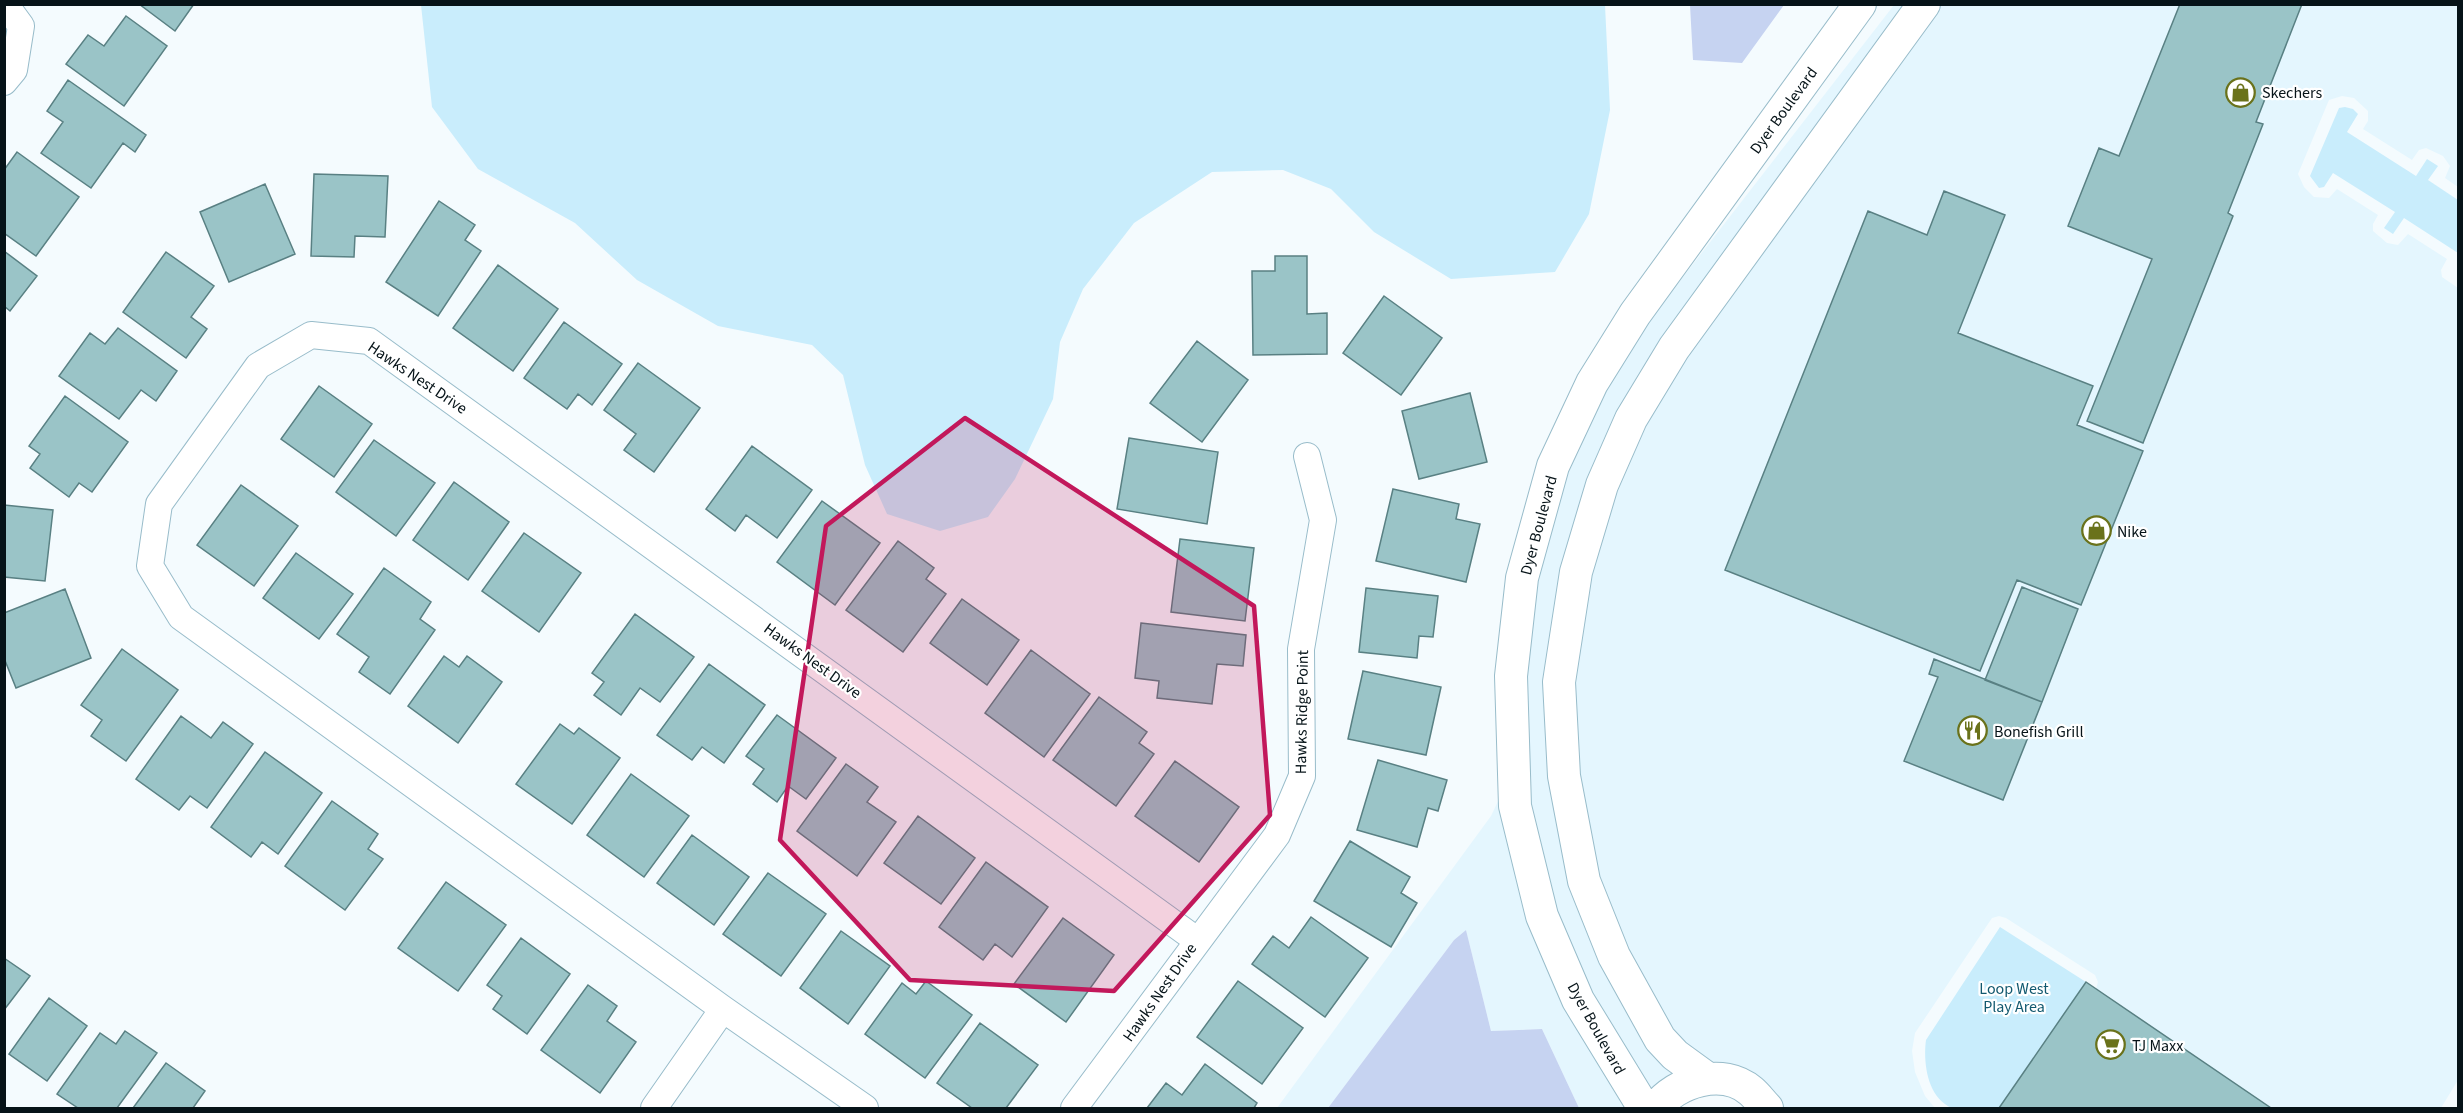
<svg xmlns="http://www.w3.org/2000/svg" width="2463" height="1113" font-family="'Source Sans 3',sans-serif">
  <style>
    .built { fill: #e4f6fe }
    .green { fill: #c9edfc }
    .water { fill: #c6d3f1 }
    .building { fill: #9ac4c7; stroke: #598083; stroke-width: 1.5 }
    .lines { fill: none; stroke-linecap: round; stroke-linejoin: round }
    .minor-casing { stroke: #98bcca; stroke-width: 28 }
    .tertiary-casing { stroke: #98bcca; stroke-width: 34 }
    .minor { stroke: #fff; stroke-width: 26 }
    .tertiary { stroke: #fff; stroke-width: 32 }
    .marked { fill: #c2185b; fill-opacity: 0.2; stroke: #c2185b; stroke-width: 4.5; stroke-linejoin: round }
    .labels { text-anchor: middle; stroke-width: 4.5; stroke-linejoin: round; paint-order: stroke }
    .poi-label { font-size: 16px; fill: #061318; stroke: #fff; text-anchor: start }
    .street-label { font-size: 16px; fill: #061318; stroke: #fff }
    .park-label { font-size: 16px; fill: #12596f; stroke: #fff }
  </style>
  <rect width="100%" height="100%" fill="#f4fbfe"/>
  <path class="built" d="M1894,5H1906L1619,411L1549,775L1677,1072L1650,1093L1591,996L1555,913L1529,806L1524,678L1536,581L1567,472L1604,390L1645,326Z
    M1942,5H2458V187L2445,178L2450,166L2443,156L2426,148L2419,150L2412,160L2363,129L2368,121V111L2354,98L2342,96L2329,100L2298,174L2304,187L2314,197L2329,198L2337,189L2378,215L2373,224V231L2387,243L2398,245L2408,234L2447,259L2441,270L2442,277L2458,288V1080L2441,1108H2014L2096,989L2098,982L2095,975L2006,918L1999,916L1992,918L1915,1033L1912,1051L1915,1072L1925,1096L1935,1108H1784L1761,1082L1717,1066L1716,1062L1709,1064L1671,1032L1627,952L1598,878L1577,776L1574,684L1589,577L1616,491L1644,426L1686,356Z
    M1501,795L1628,1108H1579L1542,1029L1491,1031L1466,930L1454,940L1328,1108H1277L1491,816Z"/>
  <path class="green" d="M421,5H1605L1610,110L1589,214L1555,272L1451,279L1374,232L1331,189L1283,170L1212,172L1134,223L1083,289L1060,342L1053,399L1015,479L988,517L940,531L887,514L865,465L843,375L812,345L718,326L637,280L575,223L478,169L432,107Z
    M2345,107L2353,109L2358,114L2347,132L2416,176L2427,159L2438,166L2428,180L2458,200V253L2404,218L2393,234L2384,228L2395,212L2333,173L2324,187L2319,188L2310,176L2339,108Z
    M2000,927L2086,982L1999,1108C1987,1108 1962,1112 1952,1108C1927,1098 1923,1062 1926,1040Z"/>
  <path class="water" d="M1690,5V4L1784,5L1742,63L1693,60Z
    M1466,930L1491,1031L1542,1029L1579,1108H1328L1454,940Z"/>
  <path class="building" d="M139,4H194L175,31Z
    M2180,4H2302L2256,122L2263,124L2228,213L2233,216L2143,443L2087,421L2152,259L2068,226L2099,148L2119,156Z
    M126,16L167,46L124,106L66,64L88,35L104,46Z
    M68,80L146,135L135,152L123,143L91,188L41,153L63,122L47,111Z
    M17,152L79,197L36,256L4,233V170Z
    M314,174L388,176L385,237L355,236L354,257L311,256Z
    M265,184L295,254L229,282L200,212Z
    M1944,191L2005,215L1958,333L2093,386L2077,425L2143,451L2081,605L2017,580L1980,671L1725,570L1868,211L1927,235Z
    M439,201L475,225L465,240L481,251L438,316L386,282Z
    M4,251L37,276L10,311L4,306Z
    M166,252L214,286L191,317L207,329L186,358L123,312Z
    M1275,256H1307V314L1327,313V354L1253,355L1252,271H1275Z
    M498,265L558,309L513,371L453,328Z
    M1384,296L1442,338L1401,395L1343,353Z
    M564,322L622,364L592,405L578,394L567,409L524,378Z
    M118,328L177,371L156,401L141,390L119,419L59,376L90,333L105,344Z
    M1197,341L1248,380L1202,442L1150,403Z
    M638,363L700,408L654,472L624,450L636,434L604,410Z
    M319,386L372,424L334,477L281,439Z
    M1470,393L1487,462L1419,479L1402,411Z
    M65,396L128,442L92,492L79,483L69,497L30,468L40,454L29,446Z
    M1129,438L1218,452L1207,524L1117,509Z
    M374,440L435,483L396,536L336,492Z
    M752,446L812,490L777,538L746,515L735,531L706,509Z
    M454,482L509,522L468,580L413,540Z
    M241,485L298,526L254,586L197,545Z
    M1393,489L1459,504L1456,519L1480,524L1466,582L1376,561Z
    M822,501L880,543L835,605L777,562Z
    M4,505L53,510L45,581L4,577Z
    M524,533L581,573L539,632L482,591Z
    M1180,539L1254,548L1245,621L1171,612Z
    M898,541L934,568L926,579L946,594L903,652L846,610Z
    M296,553L353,594L319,639L263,598Z
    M384,568L431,602L420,619L435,630L390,694L359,672L369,657L337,634Z
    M2022,587L2078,609L2042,702L1985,680Z
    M1366,588L1438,596L1433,637L1419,636L1417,658L1359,652Z
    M65,589L91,658L16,688L4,658V613Z
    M962,599L1019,640L987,685L930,643Z
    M635,614L694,657L660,702L640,688L621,715L594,695L604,682L592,673Z
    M1141,623L1246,635L1243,666L1217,664L1212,704L1157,698L1159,681L1135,678Z
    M122,649L178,690L126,761L91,736L102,720L81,705Z
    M1031,650L1090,694L1044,757L985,713Z
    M444,656L459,667L467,656L502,682L458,743L408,706Z
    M1934,659L2042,702L2003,800L1904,761L1938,677L1929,674Z
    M709,664L765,705L724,763L702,747L692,760L657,735Z
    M1363,671L1441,687L1426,755L1348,739Z
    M1099,697L1147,732L1139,743L1154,754L1116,806L1053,760Z
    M777,715L836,758L806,799L788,786L777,802L753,784L764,769L746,756Z
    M181,716L211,738L223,722L253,744L207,808L190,796L179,810L136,779Z
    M560,724L574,734L579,728L620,758L572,824L516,784Z
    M265,752L322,793L278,854L262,842L251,857L211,827Z
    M1378,760L1447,780L1438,811L1428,808L1417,847L1357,830Z
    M1175,761L1239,807L1199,862L1135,816Z
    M846,764L878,787L867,802L896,822L857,876L797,831Z
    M631,774L689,816L644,877L587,835Z
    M332,801L378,834L368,849L383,859L345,910L285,866Z
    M918,816L975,858L941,904L884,863Z
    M692,835L749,877L714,925L657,883Z
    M1350,841L1410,877L1401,893L1417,903L1391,947L1314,901Z
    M986,862L1048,907L1012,957L995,944L983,960L939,927Z
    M768,873L826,914L781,976L723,934Z
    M446,882L506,925L458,991L398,948Z
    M1311,917L1368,958L1325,1017L1252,964L1273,936L1289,948Z
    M1063,918L1114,955L1066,1022L1014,984Z
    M841,931L890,966L848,1024L800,988Z
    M521,938L570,974L527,1034L493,1009L502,996L487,985Z
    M4,958L30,976L4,1010Z
    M926,981L972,1015L925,1078L865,1034L902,983L916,994Z
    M1238,981L1303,1028L1262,1084L1197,1037Z
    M2086,982L2271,1108H1999Z
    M588,985L617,1006L607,1021L636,1042L600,1093L541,1050Z
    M49,998L87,1026L47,1081L9,1054Z
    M980,1023L1038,1065L1006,1108H972L937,1083Z
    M125,1031L157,1053L117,1108H78L57,1094L100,1033L116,1044Z
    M166,1063L205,1091L193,1108H133Z
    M1205,1064L1257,1103L1254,1108H1147L1166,1083L1182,1095Z"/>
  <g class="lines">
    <defs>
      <path id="minor" d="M4,82L14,70L21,26L5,4
        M654,1108L723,1009
        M865,1108L723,1009L181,617L150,566L159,504L258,366L311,335L369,341L1198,941
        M1074,1108L1277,835L1302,776L1301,649L1323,520L1307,456"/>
      <path id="tertiary" d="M1708,1079L1675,1055L1660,1039L1614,956L1584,881L1564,776L1559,682L1576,572L1602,485L1631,419L1674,348L1924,4
        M1644,1108L1578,1000L1542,916L1515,806L1511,676L1522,578L1553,466L1592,383L1635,314L1860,4
        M1656,1108C1676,1081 1723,1067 1751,1091C1757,1096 1762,1103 1767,1108"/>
    </defs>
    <use href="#minor" class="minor-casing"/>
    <use href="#tertiary" class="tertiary-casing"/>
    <use href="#minor" class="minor"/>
    <use href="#tertiary" class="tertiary"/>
  </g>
  <path class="marked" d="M965,418L1254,606L1270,815L1114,991L910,980L780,840L826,526Z"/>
  <defs>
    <symbol id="shop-ring" viewBox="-11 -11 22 22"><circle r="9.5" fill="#fff" stroke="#6a721b" stroke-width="1.5"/><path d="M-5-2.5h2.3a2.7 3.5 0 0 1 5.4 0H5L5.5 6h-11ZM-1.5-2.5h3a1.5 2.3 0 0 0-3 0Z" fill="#6a721b"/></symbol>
    <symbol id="restaurant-ring" viewBox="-11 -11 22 22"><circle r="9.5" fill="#fff" stroke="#6a721b" stroke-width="1.5"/><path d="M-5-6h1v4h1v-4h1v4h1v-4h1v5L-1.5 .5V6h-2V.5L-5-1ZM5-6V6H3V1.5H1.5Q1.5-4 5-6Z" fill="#6a721b"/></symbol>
    <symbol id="supermarket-ring" viewBox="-11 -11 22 22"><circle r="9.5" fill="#fff" stroke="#6a721b" stroke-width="1.5"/><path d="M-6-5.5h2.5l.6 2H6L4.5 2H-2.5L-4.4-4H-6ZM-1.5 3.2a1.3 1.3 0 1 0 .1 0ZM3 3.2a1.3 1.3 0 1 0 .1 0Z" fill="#6a721b"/></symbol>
  </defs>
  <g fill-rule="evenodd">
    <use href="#shop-ring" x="2224" y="76" width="33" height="33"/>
    <use href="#shop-ring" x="2080" y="514" width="33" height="33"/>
    <use href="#restaurant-ring" x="1956" y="714" width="33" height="33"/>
    <use href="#supermarket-ring" x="2094" y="1028" width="33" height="33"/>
  </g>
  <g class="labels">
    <g class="poi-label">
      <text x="2262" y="98">Skechers</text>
      <text x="2117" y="537">Nike</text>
      <text x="1994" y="737">Bonefish Grill</text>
      <text x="2132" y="1051">TJ Maxx</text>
    </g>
    <g class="street-label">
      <text transform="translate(1783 110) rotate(-54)" y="6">Dyer Boulevard</text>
      <text transform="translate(418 377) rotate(34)" y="6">Hawks Nest Drive</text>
      <text transform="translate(1538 525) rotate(-75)" y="6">Dyer Boulevard</text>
      <text transform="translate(813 660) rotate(36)" y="6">Hawks Nest Drive</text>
      <text transform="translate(1301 712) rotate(-89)" y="6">Hawks Ridge Point</text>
      <text transform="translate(1159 992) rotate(-55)" y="6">Hawks Nest Drive</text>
      <text transform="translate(1597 1028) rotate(61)" y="6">Dyer Boulevard</text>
    </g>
    <g class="park-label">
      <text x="2014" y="994">Loop West<tspan x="2014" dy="18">Play Area</tspan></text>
    </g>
  </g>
  <rect width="2463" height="1113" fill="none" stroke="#061318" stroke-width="12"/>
</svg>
